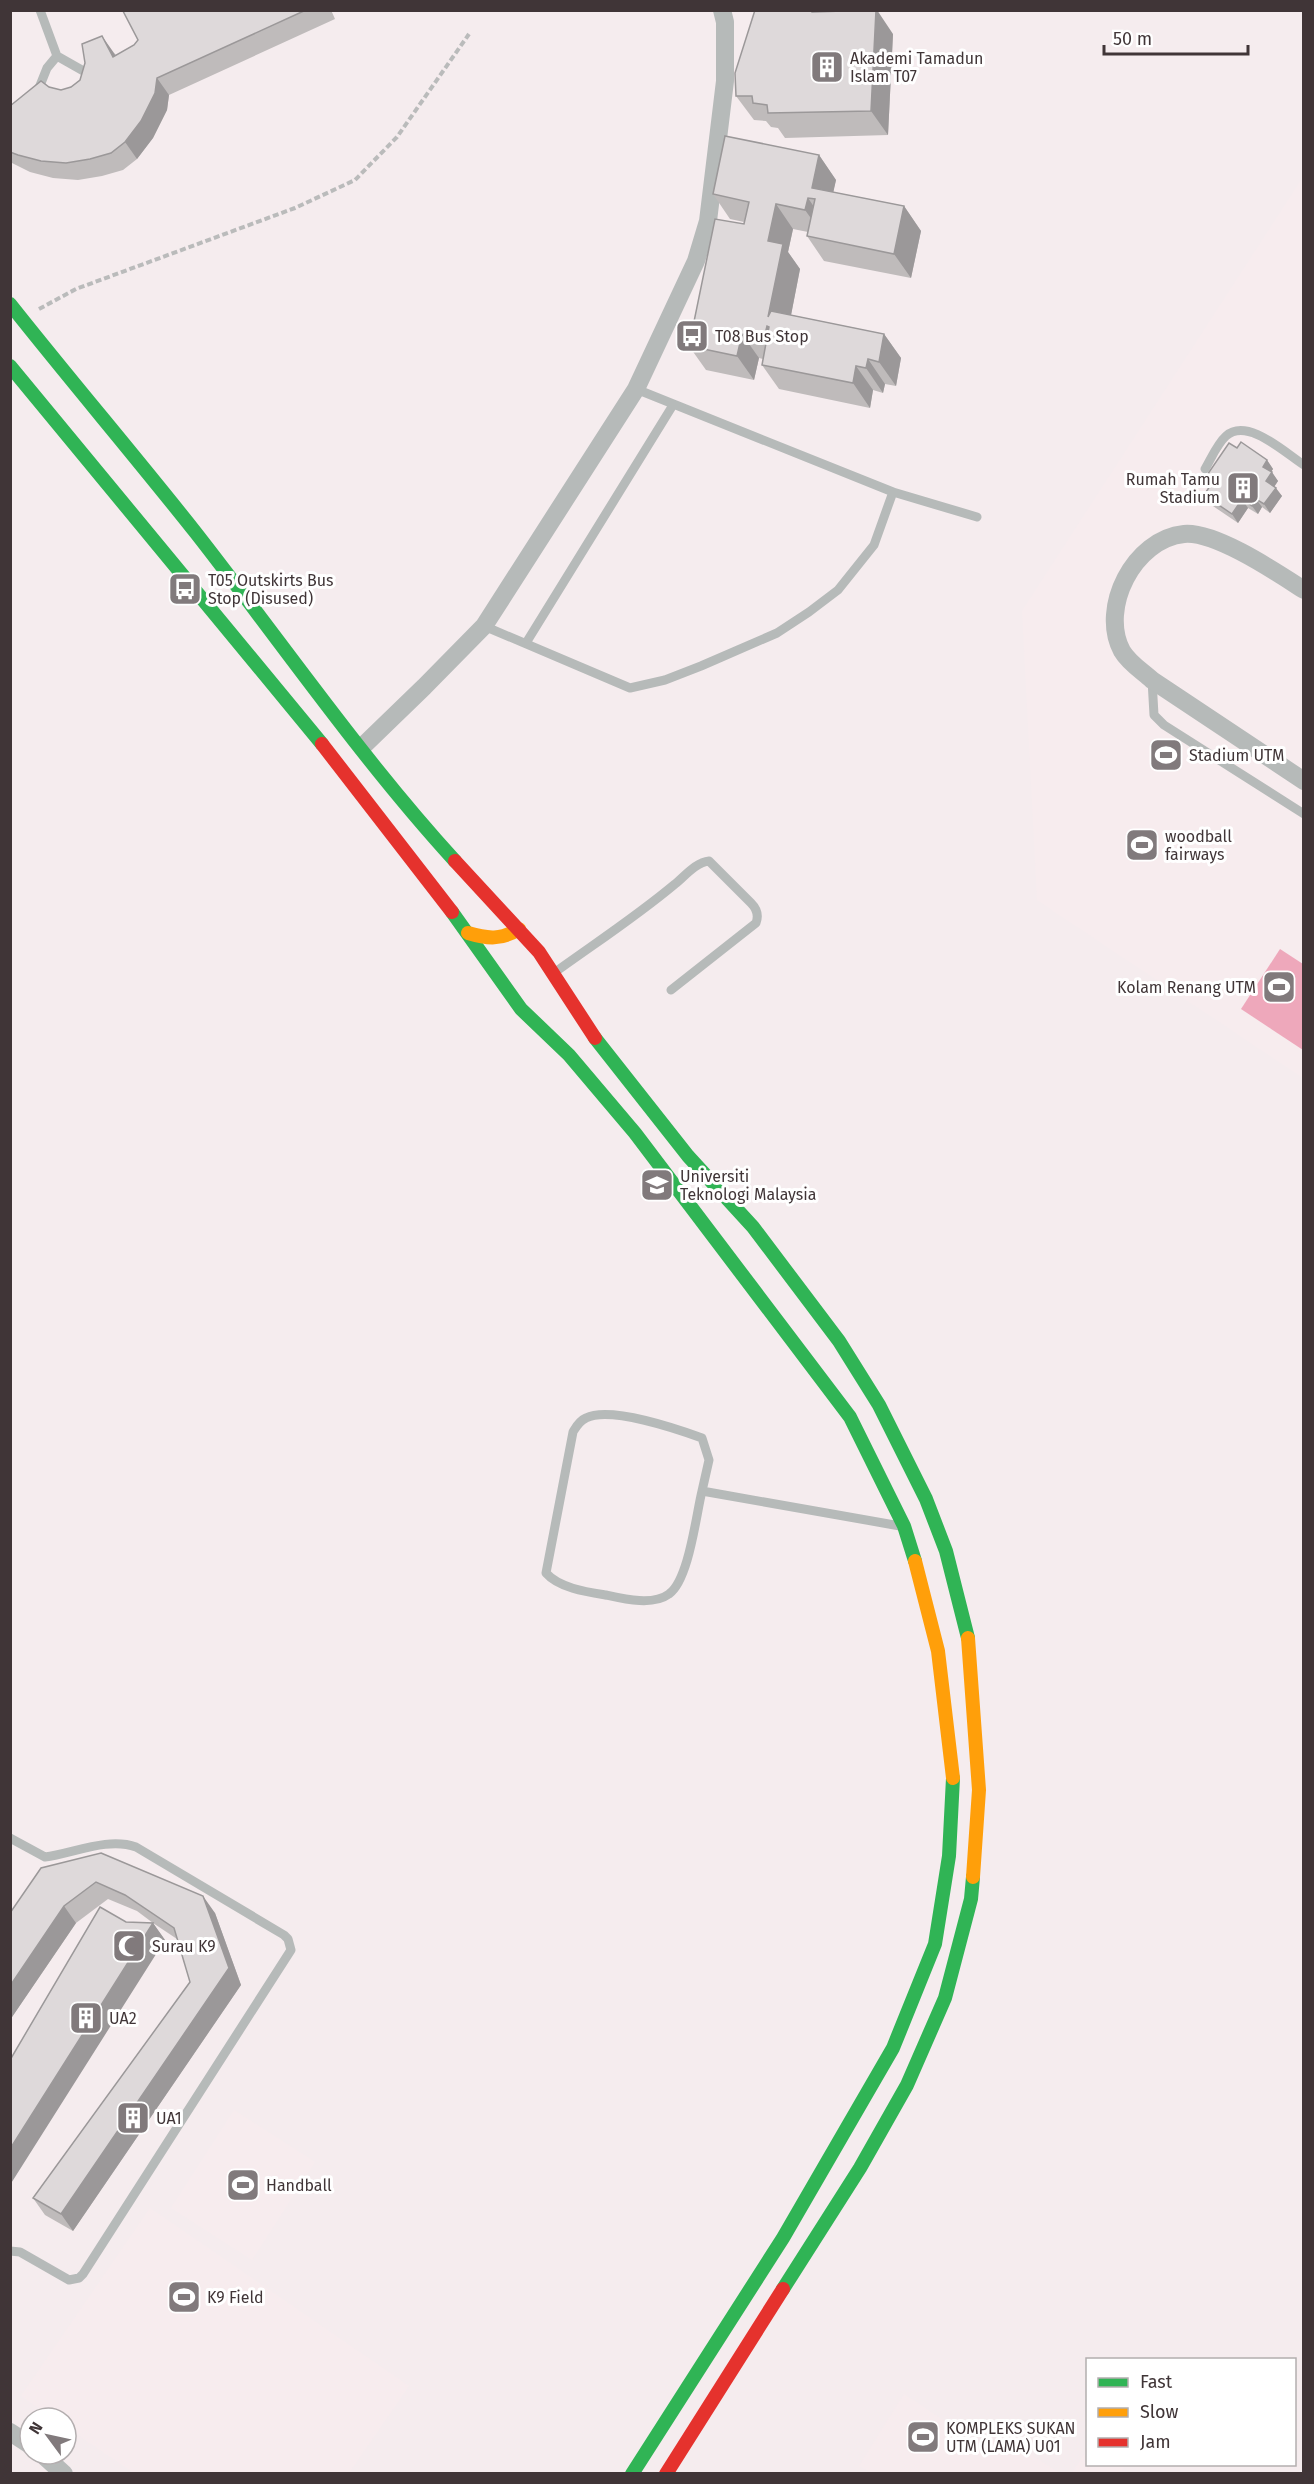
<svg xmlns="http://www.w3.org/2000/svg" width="1314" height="2484" font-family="'Fira Sans',sans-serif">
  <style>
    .built { fill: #f5ecee; fill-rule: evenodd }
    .green { fill: #f7ecee }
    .water { fill: #eea8bb }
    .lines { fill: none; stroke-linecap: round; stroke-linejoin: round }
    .path { stroke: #babbbb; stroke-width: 4; stroke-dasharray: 6 3; stroke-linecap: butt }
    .lane { stroke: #b6bab9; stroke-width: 9 }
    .street { stroke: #b6bab9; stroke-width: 18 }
    .fast { stroke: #30b455; stroke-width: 14 }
    .slow { stroke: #ff9f0a; stroke-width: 14 }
    .jam { stroke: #e5322d; stroke-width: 14 }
    .wall { fill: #bfbbbb }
    .shaded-wall { fill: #9b9899 }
    .building { fill: #ded9da; stroke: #9b9899; stroke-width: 1.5 }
    .labels { text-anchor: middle; stroke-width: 6; stroke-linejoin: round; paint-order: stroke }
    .poi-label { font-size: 16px; fill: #403537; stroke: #fff; text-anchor: start }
  </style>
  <rect width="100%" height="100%" fill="#fbfbfb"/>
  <path class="built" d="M11,11H1303V2473L11,2474ZM1088,2360H1294V2464H1088ZM30,2418H66V2454H30Z"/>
  <path class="green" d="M1303,177V1078L1037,900L1022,611Z
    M234,2110L315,2162L252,2260L171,2208Z
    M150,2208L409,2386L349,2473H134L66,2427V2418H54L21,2396Z
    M904,2394L981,2445L991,2430L1060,2473H871L859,2466Z
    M1087,2450L1088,2464L1125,2465L1122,2470L1127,2473H1072Z"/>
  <path class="water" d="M1280,949L1303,964V1050L1241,1009Z"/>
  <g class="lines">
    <path class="path" d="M39,309L76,289L295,208L355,180L397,137L469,34"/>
    <path class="lane" d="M40,10L57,56L87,73L90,79
      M37,93L47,68L57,56
      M1205,469C1211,459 1217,444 1226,436C1247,417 1284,452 1304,465
      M893,492L977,517
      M484,626L630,688L665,680L701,666L777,633L809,612L838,590L874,545L893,492L636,389
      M526,643L673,405
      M1152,680L1154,715L1164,725L1304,814
      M554,973C594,944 637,916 675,884C684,877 696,862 709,861L751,903C757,909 759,915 756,923L671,990
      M702,1491C696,1515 689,1580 669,1594C653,1606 624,1599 606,1595C587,1592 559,1588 546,1573L573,1432C576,1427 579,1421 586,1418C610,1406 677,1429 702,1438L709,1460L702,1491L900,1526
      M10,1838L45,1857C74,1853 108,1837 136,1847L284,1935L288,1939L291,1950L83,2274L79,2278L69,2280L20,2252L10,2251"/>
    <path class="street" d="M1304,590C1276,572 1215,531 1184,534C1134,539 1099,608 1122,651C1129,663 1142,671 1152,680L1304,781
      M362,747L424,687L484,626L636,389L696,261L708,221L725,81V22L722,10
      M10,2432L30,2445
      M42,2454L64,2474"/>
    <path class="fast" d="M10,304C71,381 135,456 196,533C282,643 361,758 455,861
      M10,366L322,744
      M452,912L521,1009L569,1055L635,1133L850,1417L904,1526L915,1561
      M595,1038L688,1156L753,1227L839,1341L879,1405L926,1499L946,1551L968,1638
      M783,2289L860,2168L907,2085L945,1998L971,1899L973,1877
      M632,2474L783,2238L893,2048L935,1944L949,1856L953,1778"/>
    <path class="slow" d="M468,933C488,939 501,940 519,929
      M915,1561L938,1651L953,1778
      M968,1638L979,1790L973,1877"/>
    <path class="jam" d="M322,744L452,912
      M455,861L539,952L595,1038
      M666,2474L783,2289"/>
  </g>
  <path class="wall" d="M125,10H331L335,19L169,95L167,110L153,138L137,159L123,170L102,176L78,180L53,178L30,172L10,162V106L49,87L61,90L71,87L114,53L116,55L134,45L138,40Z
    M893,34L888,135L785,138L778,128L771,127L766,121L754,120L736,96Z
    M819,155L836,180L833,192L904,206L921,231L911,278L824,261L807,236L808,232L793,229L788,252L800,269L791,315L884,334L901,358L896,386L885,384L883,393L873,390L870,408L779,389L762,365L763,359L759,358L754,380L706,370L689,346L744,222L730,219L713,194Z
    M1237,448L1267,460L1273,469L1271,472L1278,481L1274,487L1282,496L1270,513L1262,507L1258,514L1248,508L1238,523L1210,504L1204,495L1210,485L1205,478Z
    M101,1853L215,1913L241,1985L73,2231L45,2215L33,2198L190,1982L177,1939L153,1923L165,1940L126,1922L153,1923L137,1911L108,1899L76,1923L10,2020V1913Z"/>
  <path class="shaded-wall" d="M876,10H877L893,34L888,135L871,111Z
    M102,36L114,53L124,74L113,57Z
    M157,78L169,95L167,110L153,138L137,159L125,142Z
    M819,155L836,180L829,212L812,188Z
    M808,198L825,223L823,235L805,210Z
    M776,204L793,229L788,252L800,269L786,341L768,317V241Z
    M904,206L921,231L911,278L894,254Z
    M767,326L784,351L781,363L764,338Z
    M742,334L759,358L754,380L737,356Z
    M884,334L901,358L896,386L879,362Z
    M868,359L885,384L883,393L866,368Z
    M856,366L873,390L870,408L853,383Z
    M1267,460L1273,469L1269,475L1263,467Z
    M1272,472L1278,481L1272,490L1266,481Z
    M1276,488L1282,496L1270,513L1264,504Z
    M1242,499L1248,508L1238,523L1232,514Z
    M1256,499L1262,507L1258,514L1252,506Z
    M203,1896L215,1913L241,1985L73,2231L61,2214L229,1968Z
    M64,1906L76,1923L10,2020V1986Z
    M153,1923L165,1940L10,2185V2149Z"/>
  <path class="building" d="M125,10H306L157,78L155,93L141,121L125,142L111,153L90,159L66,163L41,161L18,155L10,152V106L41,81L49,87L61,90L71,87L80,80L85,63L82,44L102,36L113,57L134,45L138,40L123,11Z
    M755,10H809L812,12L876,10L871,111L768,113L767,105L753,103L752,96H736L735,73Z
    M725,136L819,155L812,188L904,206L894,254L807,236L815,199L808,198L805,210L776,204L768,241L783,244L768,317L771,311L884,334L879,362L868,359L866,368L856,366L853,383L762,365L769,327L767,326L764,338L742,334L737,356L689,346L715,219L744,224L749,202L713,194Z
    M1241,442L1267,460L1263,467L1272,472L1266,481L1276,488L1264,504L1256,499L1252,506L1242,499L1232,514L1204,495L1212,483L1205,478L1229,443L1237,448Z
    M101,1853L203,1896L229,1968L61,2214L33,2198L190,1982L174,1928L125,1895L96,1882L64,1906L10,1986V1913L41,1868Z
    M100,1907L126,1922L153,1923L10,2149V2060Z"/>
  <defs>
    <symbol id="building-square" viewBox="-11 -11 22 22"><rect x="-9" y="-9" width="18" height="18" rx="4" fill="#817a7c" stroke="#fff"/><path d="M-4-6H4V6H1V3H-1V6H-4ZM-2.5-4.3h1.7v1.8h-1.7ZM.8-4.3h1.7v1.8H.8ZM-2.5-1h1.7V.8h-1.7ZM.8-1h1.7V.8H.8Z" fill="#fff"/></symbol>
    <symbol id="bus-square" viewBox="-11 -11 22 22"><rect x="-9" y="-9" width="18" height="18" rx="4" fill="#817a7c" stroke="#fff"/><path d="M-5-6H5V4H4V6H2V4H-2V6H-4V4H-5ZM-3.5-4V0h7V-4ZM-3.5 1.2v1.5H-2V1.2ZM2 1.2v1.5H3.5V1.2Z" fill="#fff"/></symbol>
    <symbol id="stadium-square" viewBox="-11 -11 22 22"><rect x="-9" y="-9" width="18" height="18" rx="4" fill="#817a7c" stroke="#fff"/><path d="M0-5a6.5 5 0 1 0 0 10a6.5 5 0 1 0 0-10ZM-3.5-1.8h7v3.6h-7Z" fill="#fff"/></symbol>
    <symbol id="university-square" viewBox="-11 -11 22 22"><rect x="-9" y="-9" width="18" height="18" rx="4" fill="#817a7c" stroke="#fff"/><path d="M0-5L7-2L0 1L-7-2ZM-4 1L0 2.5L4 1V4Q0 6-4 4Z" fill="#fff"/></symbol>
    <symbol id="mosque-square" viewBox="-11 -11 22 22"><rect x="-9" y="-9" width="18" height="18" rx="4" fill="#817a7c" stroke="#fff"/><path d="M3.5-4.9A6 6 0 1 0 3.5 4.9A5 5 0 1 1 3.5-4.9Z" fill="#fff"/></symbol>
  </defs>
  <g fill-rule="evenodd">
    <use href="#building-square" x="808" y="48" width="38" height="38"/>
    <use href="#bus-square" x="673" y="317" width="38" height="38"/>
    <use href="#building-square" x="1224" y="469" width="38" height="38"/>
    <use href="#bus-square" x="166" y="570" width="38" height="38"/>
    <use href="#stadium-square" x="1147" y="736" width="38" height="38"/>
    <use href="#stadium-square" x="1123" y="826" width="38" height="38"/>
    <use href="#stadium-square" x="1260" y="968" width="38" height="38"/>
    <use href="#university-square" x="638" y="1166" width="38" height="38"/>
    <use href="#mosque-square" x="110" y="1927" width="38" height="38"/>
    <use href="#building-square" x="67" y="1999" width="38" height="38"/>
    <use href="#building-square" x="114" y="2099" width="38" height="38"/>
    <use href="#stadium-square" x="224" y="2166" width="38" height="38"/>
    <use href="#stadium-square" x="165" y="2278" width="38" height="38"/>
    <use href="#stadium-square" x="904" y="2418" width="38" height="38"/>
  </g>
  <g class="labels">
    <g class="poi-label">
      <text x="850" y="64">Akademi Tamadun<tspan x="850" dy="18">Islam T07</tspan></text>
      <text x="715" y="342">T08 Bus Stop</text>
      <text x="1220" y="485" text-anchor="end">Rumah Tamu<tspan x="1220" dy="18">Stadium</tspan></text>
      <text x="208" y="586">T05 Outskirts Bus<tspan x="208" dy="18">Stop (Disused)</tspan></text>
      <text x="1189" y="761">Stadium UTM</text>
      <text x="1165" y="842">woodball<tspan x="1165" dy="18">fairways</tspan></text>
      <text x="1256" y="993" text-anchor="end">Kolam Renang UTM</text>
      <text x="680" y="1182">Universiti<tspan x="680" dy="18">Teknologi Malaysia</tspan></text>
      <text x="152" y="1952">Surau K9</text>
      <text x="109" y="2024">UA2</text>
      <text x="156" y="2124">UA1</text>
      <text x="266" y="2191">Handball</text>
      <text x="207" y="2303">K9 Field</text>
      <text x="946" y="2434">KOMPLEKS SUKAN<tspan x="946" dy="18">UTM (LAMA) U01</tspan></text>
    </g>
  </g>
  <rect width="1314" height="2484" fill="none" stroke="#403537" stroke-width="24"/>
  <rect x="1086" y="2358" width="210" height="108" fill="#ffffff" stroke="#b3aeaf" stroke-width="1.5"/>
  <rect x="1098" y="2378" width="30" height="9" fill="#30b455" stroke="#b3aeaf" stroke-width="1.5"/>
  <text x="1140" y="2388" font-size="18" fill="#403537">Fast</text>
  <rect x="1098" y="2408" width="30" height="9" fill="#ff9f0a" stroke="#b3aeaf" stroke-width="1.5"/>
  <text x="1140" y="2418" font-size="18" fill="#403537">Slow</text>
  <rect x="1098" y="2438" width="30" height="9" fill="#e5322d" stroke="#b3aeaf" stroke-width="1.5"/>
  <text x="1140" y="2448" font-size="18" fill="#403537">Jam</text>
  <g transform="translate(48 2436) rotate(303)"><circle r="28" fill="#ffffff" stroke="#b3aeaf" stroke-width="1.5"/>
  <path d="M0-4.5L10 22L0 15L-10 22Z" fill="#817a7c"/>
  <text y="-9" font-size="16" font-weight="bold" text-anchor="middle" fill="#403537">N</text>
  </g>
  <path d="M1104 45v9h144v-9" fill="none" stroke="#403537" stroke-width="3"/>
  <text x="1113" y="45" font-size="18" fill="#403537" stroke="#ffffff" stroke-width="4.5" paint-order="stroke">50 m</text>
</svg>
